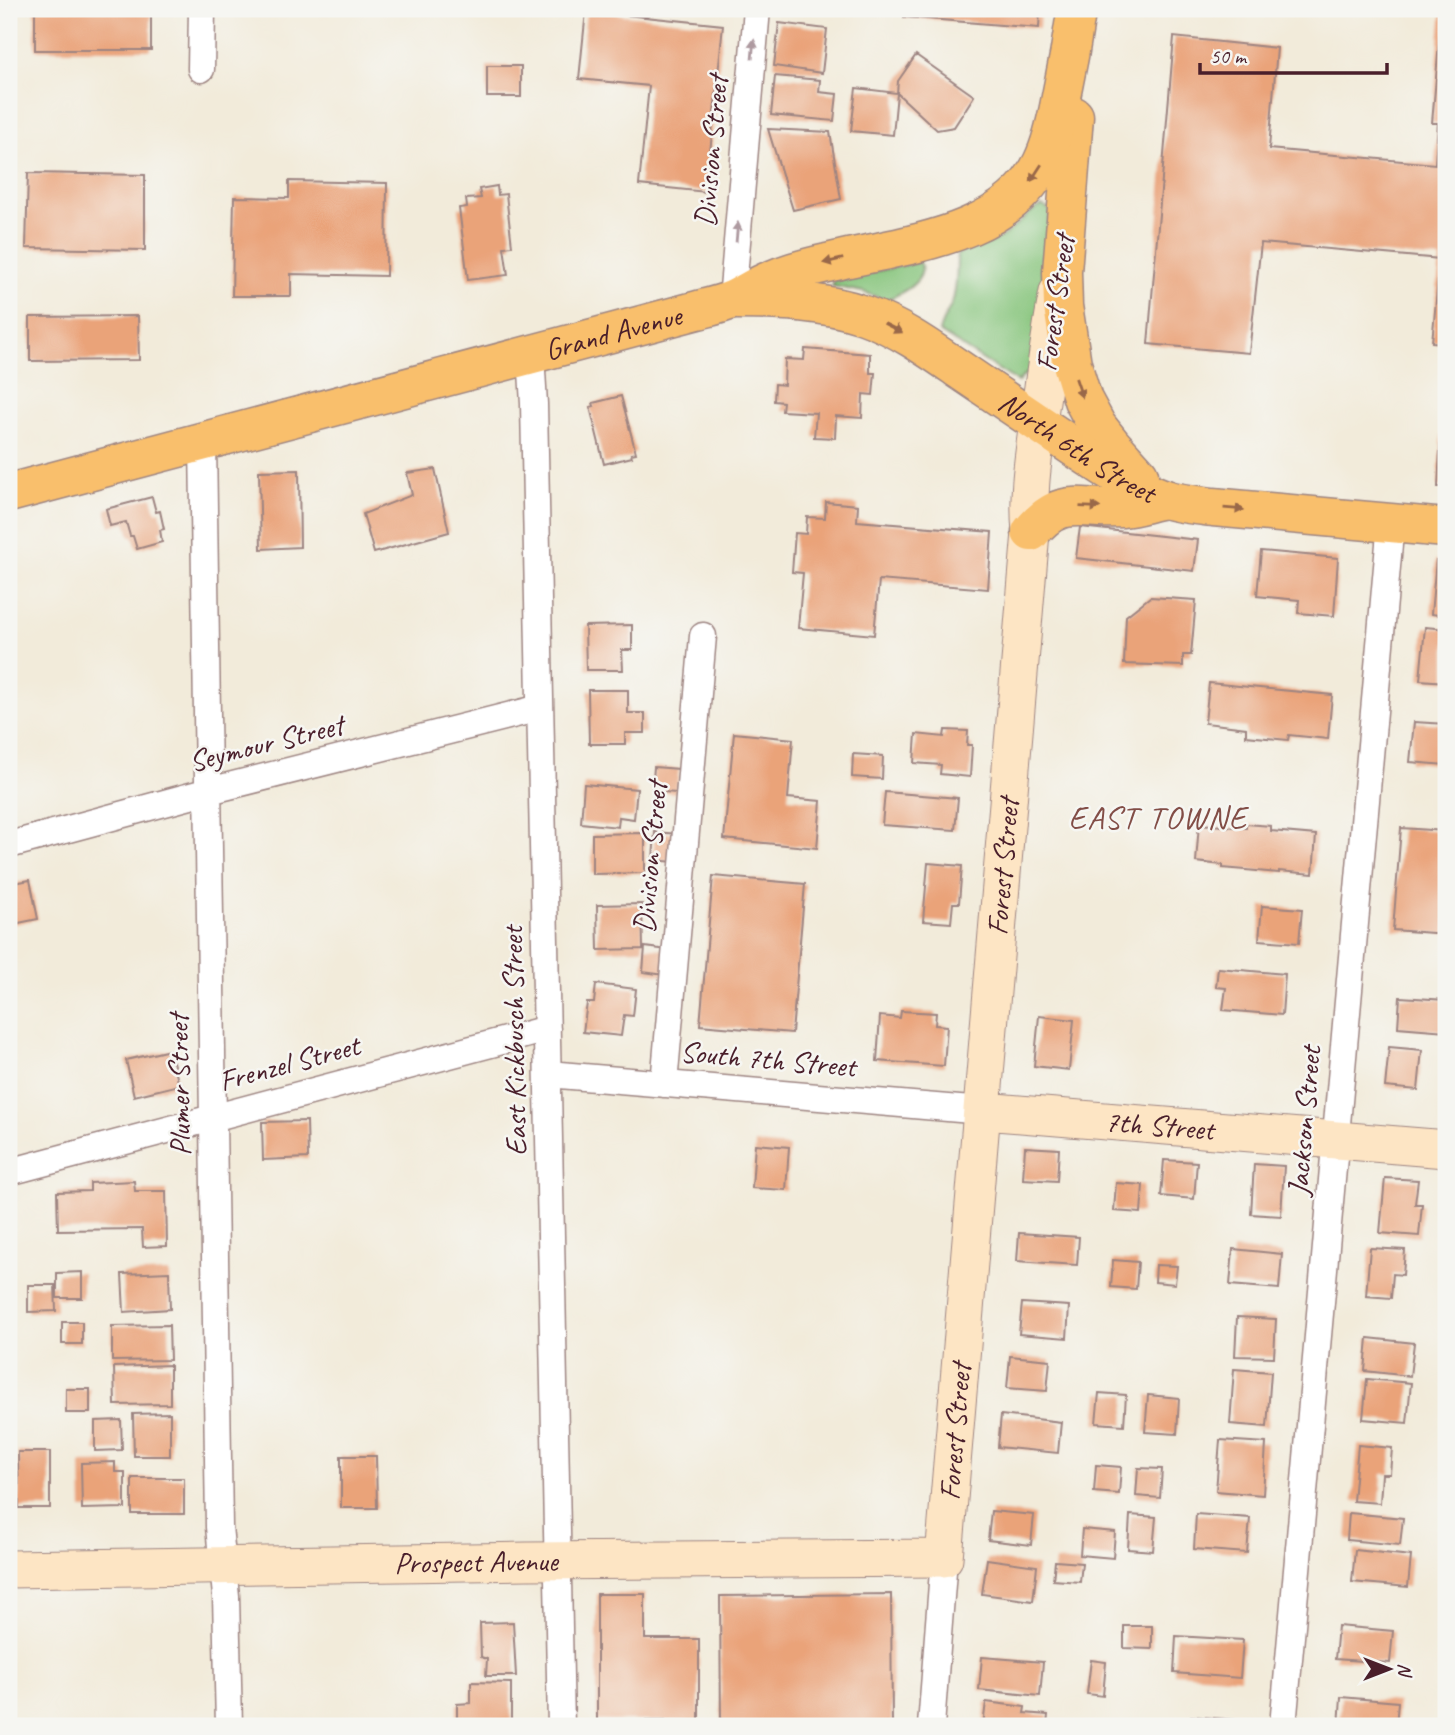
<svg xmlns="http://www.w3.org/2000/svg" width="1455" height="1735" font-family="Caveat,sans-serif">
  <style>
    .green { fill: #86c47b; stroke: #687253; stroke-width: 2 }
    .building { fill: #eaa379 }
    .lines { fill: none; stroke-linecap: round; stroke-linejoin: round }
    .street-casing { stroke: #9e8582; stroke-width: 29 }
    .secondary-casing { stroke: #9e8582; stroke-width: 39 }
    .primary-casing { stroke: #9e8582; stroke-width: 41 }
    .street { stroke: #fff; stroke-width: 26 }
    .secondary { stroke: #fde5c4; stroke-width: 37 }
    .primary { stroke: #f9bf6c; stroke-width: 38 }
    .oneway { fill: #ae9aa0 }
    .oneway2 { fill: #996748 }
    .labels { text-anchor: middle; stroke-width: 5; stroke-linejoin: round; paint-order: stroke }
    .street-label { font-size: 30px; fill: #4a1f2b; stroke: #f6f6f2 }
    .neighbourhood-label { font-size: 32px; letter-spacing: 2px; fill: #824d46; stroke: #f6f6f2 }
  </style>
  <rect width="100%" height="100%" fill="#f6f6f2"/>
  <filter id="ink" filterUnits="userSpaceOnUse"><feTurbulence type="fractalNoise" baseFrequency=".0143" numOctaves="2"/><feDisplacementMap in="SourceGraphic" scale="14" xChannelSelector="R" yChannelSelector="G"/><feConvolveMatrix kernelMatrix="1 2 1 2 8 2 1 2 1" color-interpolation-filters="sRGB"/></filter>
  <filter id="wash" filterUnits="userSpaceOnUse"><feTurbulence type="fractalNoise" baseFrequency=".00686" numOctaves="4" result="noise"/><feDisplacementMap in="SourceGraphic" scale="28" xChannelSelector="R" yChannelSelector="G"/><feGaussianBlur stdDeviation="1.57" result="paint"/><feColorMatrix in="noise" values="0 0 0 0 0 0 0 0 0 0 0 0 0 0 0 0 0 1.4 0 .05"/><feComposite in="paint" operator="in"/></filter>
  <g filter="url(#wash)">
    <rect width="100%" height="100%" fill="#f2ebda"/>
    <path class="green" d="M1043,206L1050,210L1036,372L1024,375L1018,382L939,332C941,321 949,312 953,300C957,286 957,269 957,254C972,250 988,245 1001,237C1014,230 1031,208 1043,206Z
      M920,262C929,281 900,294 886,300L863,292L832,286L834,280Z"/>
    <g id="blocks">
      <path class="building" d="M35,9H151V50H35Z
        M904,9H1040L1039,28L904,17Z
        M1442,9H1446V343L1432,342L1440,259L1261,243L1249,353L1148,344L1174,37L1277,48L1269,149L1435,164L1438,123H1432Z
        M586,11L723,25L706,192L639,185L649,86L579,79Z
        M779,23L827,29L822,73L774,66Z
        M916,55L974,96L954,127L937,130L897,93L898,81Z
        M487,66H521V97H487Z
        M775,76L820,80L819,92L837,94L834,121L771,115Z
        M856,88L897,93L893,135L851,131Z
        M768,129L830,132L841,199L793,210Z
        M28,173L145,175V250L26,248Z
        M289,181L387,183L386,276L291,274V296H232L234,197L289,198Z
        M497,186L498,195L506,194L508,212L512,246L504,247L508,275L468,280L459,208L467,207L466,199L481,198L479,189Z
        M138,316L139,360L30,361V317Z
        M805,349L870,354V373H875L873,395L863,394L862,418L836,416L835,438L814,437L816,413L782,411L783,402L774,401L775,384L784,385L785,359L804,360Z
        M621,396L636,453L631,454L632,457L604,464L590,407L594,406L593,403Z
        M1441,434H1446V487H1438Z
        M435,469L449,532L374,553L363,514L412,495L407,473Z
        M299,470L300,547L261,549L259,471Z
        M152,497L156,512L160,511L164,529L160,530L162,542L137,549L133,536H130L126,522L110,526L106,509Z
        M826,502L858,505L857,521L992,532L988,589L879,580L874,635L798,628L803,573L792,572L795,533L806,534L807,517L825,518Z
        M1080,527L1198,540L1194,571L1076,558Z
        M1261,551L1338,558L1334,616L1298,613L1299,600L1257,596Z
        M1436,560L1446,561V616L1431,614Z
        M1150,597L1196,600L1191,655H1183V666L1124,664L1126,616Z
        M632,625V650H622L623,670H586L585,626Z
        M1425,627L1446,629V682L1420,680Z
        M1209,683L1332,695L1328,739L1289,735L1288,740L1246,736V728L1205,723Z
        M588,690H628V713H645V733H625V744H589Z
        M1414,722L1446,724V765L1410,762Z
        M945,730L968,731L967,745H972L970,777L940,774L941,765L914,763L916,734L944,737Z
        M734,733L793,739L788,798L821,801L817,848L724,839Z
        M853,754L883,756L882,779L852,777Z
        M654,767L679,769L676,793L652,791Z
        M584,784L637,789L634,819L619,817L618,827L581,823Z
        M885,792L958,798L955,830L882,825Z
        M1199,824L1246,828V824L1271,826V831L1316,835L1313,874L1279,871V873L1223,868V865L1196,862Z
        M1401,828L1446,831V934L1393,930Z
        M655,832L678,834L675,862L653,860Z
        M645,833V873L592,874V834Z
        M928,863L962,866L959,903H953L951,923L923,921Z
        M713,876L805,884L792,1033L700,1025Z
        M30,880L38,919L9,925V884Z
        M642,904L643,949L598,950L597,905Z
        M1262,906L1302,909L1299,943L1259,940Z
        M645,947L668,950L665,975L643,972Z
        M1218,968L1285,974L1282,1015L1223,1010L1226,988L1216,987Z
        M596,984L636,989L633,1016L624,1015L621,1036L583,1032L587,1003H594Z
        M1400,997L1446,1000V1031L1398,1027Z
        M901,1011L936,1013L935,1025L947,1026L944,1066L877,1061L880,1016L900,1018Z
        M1039,1016L1074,1020L1069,1070L1034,1066Z
        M1389,1047L1422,1050L1418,1090L1385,1087Z
        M170,1050L179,1085L134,1096L126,1060Z
        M307,1121L308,1158L263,1160L262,1122Z
        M755,1144L789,1147L786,1190L752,1188Z
        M1025,1147L1059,1149L1057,1181L1023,1179Z
        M1164,1160L1197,1162L1194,1199L1161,1196Z
        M1254,1164L1284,1166L1281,1216L1251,1214Z
        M1385,1178L1418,1180L1415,1204H1422L1419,1236L1380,1233Z
        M134,1181L135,1191H166L167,1246L143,1247L142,1229L58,1230L57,1192L90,1191V1183Z
        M1116,1183L1143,1185L1141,1213L1114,1211Z
        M1019,1233L1079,1237L1077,1265L1017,1261Z
        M1370,1248L1405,1250L1403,1275L1393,1274L1391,1298L1366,1296Z
        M1233,1249L1282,1254L1279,1289L1230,1285Z
        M1113,1260L1138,1262L1136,1289L1111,1287Z
        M1156,1265L1177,1266L1175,1284L1155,1282Z
        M82,1272V1298H57V1273Z
        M169,1272L170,1309L124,1312L122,1274Z
        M28,1285H55L56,1311L28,1312Z
        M1022,1303L1069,1306L1067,1338L1019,1334Z
        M1237,1317L1276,1319L1274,1357L1235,1356Z
        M62,1322H82V1344H62Z
        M169,1325L170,1360L112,1361V1326Z
        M1368,1338L1414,1343L1410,1376L1365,1371Z
        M1010,1356L1050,1360L1047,1391L1007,1388Z
        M170,1365V1404L115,1405L114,1367Z
        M1234,1369L1271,1372L1267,1427L1230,1424Z
        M1367,1379L1411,1383L1407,1423L1363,1419Z
        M66,1389H90V1413H66Z
        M1099,1393L1126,1395L1124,1425L1096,1423Z
        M1148,1395L1179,1398L1177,1434L1145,1432Z
        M170,1413V1456H134L133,1414Z
        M1001,1415L1061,1422L1058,1453L998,1447Z
        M121,1420L122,1450L95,1451V1421Z
        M1220,1440L1266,1443L1263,1495L1216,1491Z
        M1358,1445L1392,1448L1390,1474H1382L1380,1503L1353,1501Z
        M18,1452H50V1508H19Z
        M341,1456H376L377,1508H341Z
        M115,1462V1472H125V1508L82,1509L81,1463Z
        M1096,1465L1121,1467L1119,1494L1094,1492Z
        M1138,1468L1162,1469L1160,1498L1136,1496Z
        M132,1478H184V1514H132Z
        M991,1511L1034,1515L1031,1545L988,1540Z
        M1349,1513L1403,1518L1400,1545L1347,1540Z
        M1196,1514L1250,1518L1247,1553L1194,1549Z
        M1130,1515L1156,1517L1153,1551L1128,1549Z
        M1082,1529L1115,1532L1113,1558L1080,1555Z
        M1355,1550L1411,1556L1408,1587L1352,1582Z
        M987,1559L1037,1566L1033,1601L982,1594Z
        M1055,1561L1082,1563L1080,1582L1053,1580Z
        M597,1594H645V1639H699V1721H597Z
        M891,1594L892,1726H721L720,1596Z
        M513,1622L516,1676H486L487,1659L481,1657L480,1623Z
        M1124,1626H1152V1649L1124,1648Z
        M1338,1626L1393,1631L1390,1663L1335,1659Z
        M1176,1636L1243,1640L1240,1678L1174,1673Z
        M982,1657L1043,1662L1040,1696L979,1690Z
        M1091,1660L1106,1662L1103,1696L1087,1694Z
        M471,1682L511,1683V1726H479V1723H457V1704L471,1703Z
        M1341,1697L1398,1702L1396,1726H1339Z
        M986,1702L1025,1707L1024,1713L1048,1715L1047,1726H983Z
        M1191,1716L1236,1720L1235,1726H1190Z"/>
    </g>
  </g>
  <g filter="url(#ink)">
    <use href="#blocks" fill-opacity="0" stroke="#9e8582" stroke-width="2"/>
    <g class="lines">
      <defs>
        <path id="street" d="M201,69L202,9
          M732,300L757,9
          M531,354L534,404L561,1726
          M203,442L219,1527L226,1596L229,1726
          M9,845L209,791L540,708
          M548,1074L983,1111
          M664,1084L703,636
          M9,1172L547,1029
          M931,1726L944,1558
          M1283,1726L1391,522"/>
        <g id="secondary">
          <path id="s1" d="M983,1111L1446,1149"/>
          <path id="s2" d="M9,1569L527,1561L944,1558L1031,532C1027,492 1034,454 1039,415C1045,374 1050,333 1058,292"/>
        </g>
        <g id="primary">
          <path d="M1074,116L1062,272L1063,306L1072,364L1083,400L1097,426L1112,445L1139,475"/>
          <path id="s3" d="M737,300C780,300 824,301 864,315C898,327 928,348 957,368C995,394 1034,420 1072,446C1102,466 1132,487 1165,499C1181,504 1197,505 1213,507L1446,528"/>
          <path id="s4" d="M9,493L698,310C710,307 723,304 734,299C746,293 758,285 771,280C789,272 809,267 827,263C899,245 1005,238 1042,163C1052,143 1057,119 1061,97C1067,69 1072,41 1076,13"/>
          <path d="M1031,532C1062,494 1081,511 1122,508C1138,507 1151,501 1166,499"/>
        </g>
      </defs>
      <use href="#street" class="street-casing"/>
      <use href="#secondary" class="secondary-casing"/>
      <use href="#primary" class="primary-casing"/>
      <use href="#street" class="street"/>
      <use href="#secondary" class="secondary"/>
      <use href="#primary" class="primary"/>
    </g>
    <defs><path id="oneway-solid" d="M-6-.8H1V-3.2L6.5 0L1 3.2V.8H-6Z" transform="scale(1.75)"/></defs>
    <g class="oneway">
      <use href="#oneway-solid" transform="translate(753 49) rotate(-85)"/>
      <use href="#oneway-solid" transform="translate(737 232) rotate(-85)"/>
    </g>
    <g class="oneway2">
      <use href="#oneway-solid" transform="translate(1036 173) rotate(123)"/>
      <use href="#oneway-solid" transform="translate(833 261) rotate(167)"/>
      <use href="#oneway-solid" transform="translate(893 328) rotate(27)"/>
      <use href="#oneway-solid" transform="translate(1079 388) rotate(71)"/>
      <use href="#oneway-solid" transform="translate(1090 507) rotate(2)"/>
      <use href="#oneway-solid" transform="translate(1234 509) rotate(5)"/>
    </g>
  </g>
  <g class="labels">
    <g class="street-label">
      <text transform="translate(711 151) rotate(-85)" y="10">Division Street</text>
      <text transform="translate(1055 303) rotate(-82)" y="10">Forest Street</text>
      <text dy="10" stroke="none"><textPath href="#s4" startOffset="625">Grand Avenue</textPath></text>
      <text dy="10" stroke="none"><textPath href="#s3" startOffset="380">North 6th Street</textPath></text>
      <text transform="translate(266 743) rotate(-14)" y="10">Seymour Street</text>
      <text transform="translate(650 857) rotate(-85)" y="10">Division Street</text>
      <text dy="10" stroke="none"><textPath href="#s2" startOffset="1629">Forest Street</textPath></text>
      <text transform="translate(514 1041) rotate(-91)" y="10">East Kickbusch Street</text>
      <text transform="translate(768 1059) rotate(5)" y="10">South 7th Street</text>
      <text transform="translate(289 1063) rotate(-15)" y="10">Frenzel Street</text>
      <text transform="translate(179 1085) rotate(-91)" y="10">Plumer Street</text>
      <text transform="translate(1304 1121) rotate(-85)" y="10">Jackson Street</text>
      <text dy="10" stroke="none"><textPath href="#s1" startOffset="177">7th Street</textPath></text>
      <text dy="10" stroke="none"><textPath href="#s2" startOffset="1062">Forest Street</textPath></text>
      <text dy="10" stroke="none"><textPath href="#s2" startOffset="467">Prospect Avenue</textPath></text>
    </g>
    <g class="neighbourhood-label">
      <text x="1158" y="828">EAST TOWNE</text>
    </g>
  </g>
  <rect width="1455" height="1735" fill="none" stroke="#f6f6f2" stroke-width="35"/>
  <g transform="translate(1389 1669) rotate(90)" stroke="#f6f6f2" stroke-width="5" paint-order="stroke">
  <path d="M0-5L12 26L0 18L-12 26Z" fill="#4a1f2b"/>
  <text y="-10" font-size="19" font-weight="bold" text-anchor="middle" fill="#4a1f2b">N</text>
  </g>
  <path d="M1200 63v10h187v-10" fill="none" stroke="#4a1f2b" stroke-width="3.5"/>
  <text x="1210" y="63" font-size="21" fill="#4a1f2b" stroke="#f6f6f2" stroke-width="5" paint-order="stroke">50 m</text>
</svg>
